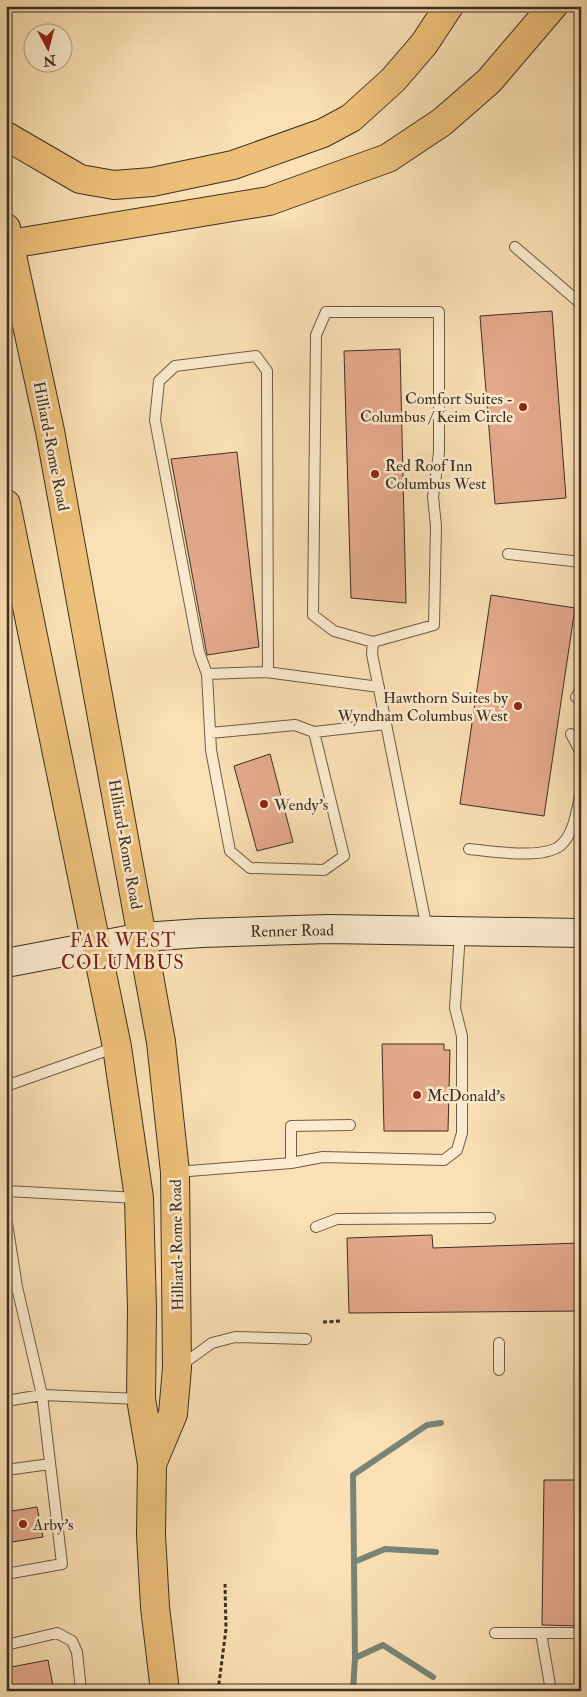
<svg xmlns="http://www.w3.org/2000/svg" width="587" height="1697" font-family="'IM FELL Double Pica',serif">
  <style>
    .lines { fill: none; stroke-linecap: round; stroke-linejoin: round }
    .stream { stroke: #778477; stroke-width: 6 }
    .building { fill: #e5aa8d; stroke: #3d2f22 }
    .service-casing { stroke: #6c5b46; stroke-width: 12 }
    .secondary-casing { stroke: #3d2f22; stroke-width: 30 }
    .primary-casing { stroke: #3d2f22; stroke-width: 30 }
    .motorway-casing { stroke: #3d2f22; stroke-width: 30 }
    .path { stroke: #3d2f22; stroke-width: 3; stroke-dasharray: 4 2.5; stroke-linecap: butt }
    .service { stroke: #fcebce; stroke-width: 10 }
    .secondary { stroke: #fcebce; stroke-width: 28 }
    .primary { stroke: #edc07a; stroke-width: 28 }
    .motorway { stroke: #edc07a; stroke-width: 28 }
    .poi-dot { fill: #8f2418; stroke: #fcebce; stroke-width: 2 }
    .labels { text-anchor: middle; stroke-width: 5; stroke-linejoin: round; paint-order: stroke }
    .poi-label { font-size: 16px; fill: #3d2f22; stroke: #fcebce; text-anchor: start }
    .street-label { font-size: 16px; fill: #3d2f22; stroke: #fcebce }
    .quarter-label { font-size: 19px; letter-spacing: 1px; fill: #7a1f14; stroke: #fcebce }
  </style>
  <rect width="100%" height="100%" fill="#fae0b4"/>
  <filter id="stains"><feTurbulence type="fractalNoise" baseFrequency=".004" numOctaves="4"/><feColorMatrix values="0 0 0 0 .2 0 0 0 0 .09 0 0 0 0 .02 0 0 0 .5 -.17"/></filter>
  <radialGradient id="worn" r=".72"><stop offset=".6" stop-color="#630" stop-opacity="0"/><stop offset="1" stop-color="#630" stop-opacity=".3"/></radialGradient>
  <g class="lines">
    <path class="stream" d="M354,1562L353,1475L427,1425L441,1423
      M355,1658L354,1562L385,1549L436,1552
      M353,1691L355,1658L383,1645L433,1677"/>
  </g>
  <path class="building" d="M552,311L566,498L495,504L480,316Z
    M400,349L406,603L351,598L344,351Z
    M237,452L259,647L207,655L171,459Z
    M491,595L575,608L544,816L460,804Z
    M270,754L293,842L257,851L234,766Z
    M382,1044H444V1050H450L448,1131H384Z
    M432,1235L433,1248L581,1243V1311L349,1313L347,1238Z
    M544,1480H581V1626L542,1625Z
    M37,1507L43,1537L6,1543V1512Z
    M48,1660L54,1691H6V1668Z"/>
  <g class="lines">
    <defs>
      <path id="service" d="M515,247L581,304
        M508,554L581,562
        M373,642L334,631L313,615L316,335L326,312H439V452L433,497L436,526L434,625L373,642L372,654L427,929
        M207,674L199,652L155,420L159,381L175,366L256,356L267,371L268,672
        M576,697L581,690
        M314,732L344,856L324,870L250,868L230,851L211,750L207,674L266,672L379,687
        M210,733L295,725L314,732L386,724
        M571,734L581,753
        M469,849C491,851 548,861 563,843C575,830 577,808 581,792
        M6,1086L116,1047
        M291,1163L323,1157L444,1160L457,1150L462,1133V1036L455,1008L460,933
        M176,1172L291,1163V1126L350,1125
        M6,1191L138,1198
        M6,1217L17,1287L42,1395L62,1564L6,1574
        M316,1227L337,1219L490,1218
        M6,1288L17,1287
        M499,1343V1370
        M180,1366L212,1343L235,1337L306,1339
        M6,1401L42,1395L140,1399
        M6,1470L50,1464
        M495,1633H581
        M541,1633L551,1691
        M6,1645L57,1633L72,1641L77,1652L81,1691"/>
      <path id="secondary" d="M6,963L143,937L201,933L328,929L581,933"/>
      <path id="primary" d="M6,228L50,431L161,1042L175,1172L177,1368L173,1414L152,1464
        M6,504L117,1047L139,1198L142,1309L141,1399L152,1464L151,1535L155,1607L165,1691"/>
      <path id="motorway" d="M6,136L80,179L114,185L152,182L233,165L323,133L351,118L393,80L424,44L449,6
        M6,240L10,244L269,201L388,158L442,122L489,81L553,6"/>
    </defs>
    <use href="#service" class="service-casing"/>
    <use href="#secondary" class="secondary-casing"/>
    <use href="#primary" class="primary-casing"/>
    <use href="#motorway" class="motorway-casing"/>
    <path class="path" d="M323,1322L342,1321
      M218,1691L226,1629L225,1584"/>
    <use href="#service" class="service"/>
    <use href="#secondary" class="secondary"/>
    <use href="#primary" class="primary"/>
    <use href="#motorway" class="motorway"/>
  </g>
  <g class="poi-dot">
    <circle cx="523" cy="407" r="5"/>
    <circle cx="375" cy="474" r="5"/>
    <circle cx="518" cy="706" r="5"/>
    <circle cx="264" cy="804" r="5"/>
    <circle cx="417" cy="1095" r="5"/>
    <circle cx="23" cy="1524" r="5"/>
  </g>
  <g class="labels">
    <g class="poi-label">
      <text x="513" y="404" text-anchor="end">Comfort Suites -<tspan x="513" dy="18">Columbus / Keim Circle</tspan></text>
      <text x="385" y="471">Red Roof Inn<tspan x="385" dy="18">Columbus West</tspan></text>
      <text x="508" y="703" text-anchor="end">Hawthorn Suites by<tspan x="508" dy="18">Wyndham Columbus West</tspan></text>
      <text x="274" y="810">Wendy's</text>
      <text x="427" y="1101">McDonald's</text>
      <text x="33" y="1530">Arby's</text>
    </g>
    <g class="street-label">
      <text transform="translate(52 446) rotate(79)" y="6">Hilliard-Rome Road</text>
      <text transform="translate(126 844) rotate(80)" y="6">Hilliard-Rome Road</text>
      <text transform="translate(292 930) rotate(-1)" y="6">Renner Road</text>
      <text transform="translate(176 1245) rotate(-91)" y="6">Hilliard-Rome Road</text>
    </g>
    <g class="quarter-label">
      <text x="123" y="947">FAR WEST<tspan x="123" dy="22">COLUMBUS</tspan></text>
    </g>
  </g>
  <rect width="587" height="1697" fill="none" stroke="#fae0b4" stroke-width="25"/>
  <rect x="8" y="8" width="572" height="1682" fill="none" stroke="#3d2f22" stroke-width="2.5"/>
  <rect x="12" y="12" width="562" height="1672" fill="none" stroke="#3d2f22"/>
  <g transform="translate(48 48) rotate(173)"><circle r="24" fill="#fcebce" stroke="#b0a089"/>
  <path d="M0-4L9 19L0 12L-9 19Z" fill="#8f2418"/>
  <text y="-8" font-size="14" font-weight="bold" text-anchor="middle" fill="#3d2f22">N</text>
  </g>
  <rect width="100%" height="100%" filter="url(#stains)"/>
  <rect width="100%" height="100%" fill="url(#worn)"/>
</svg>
